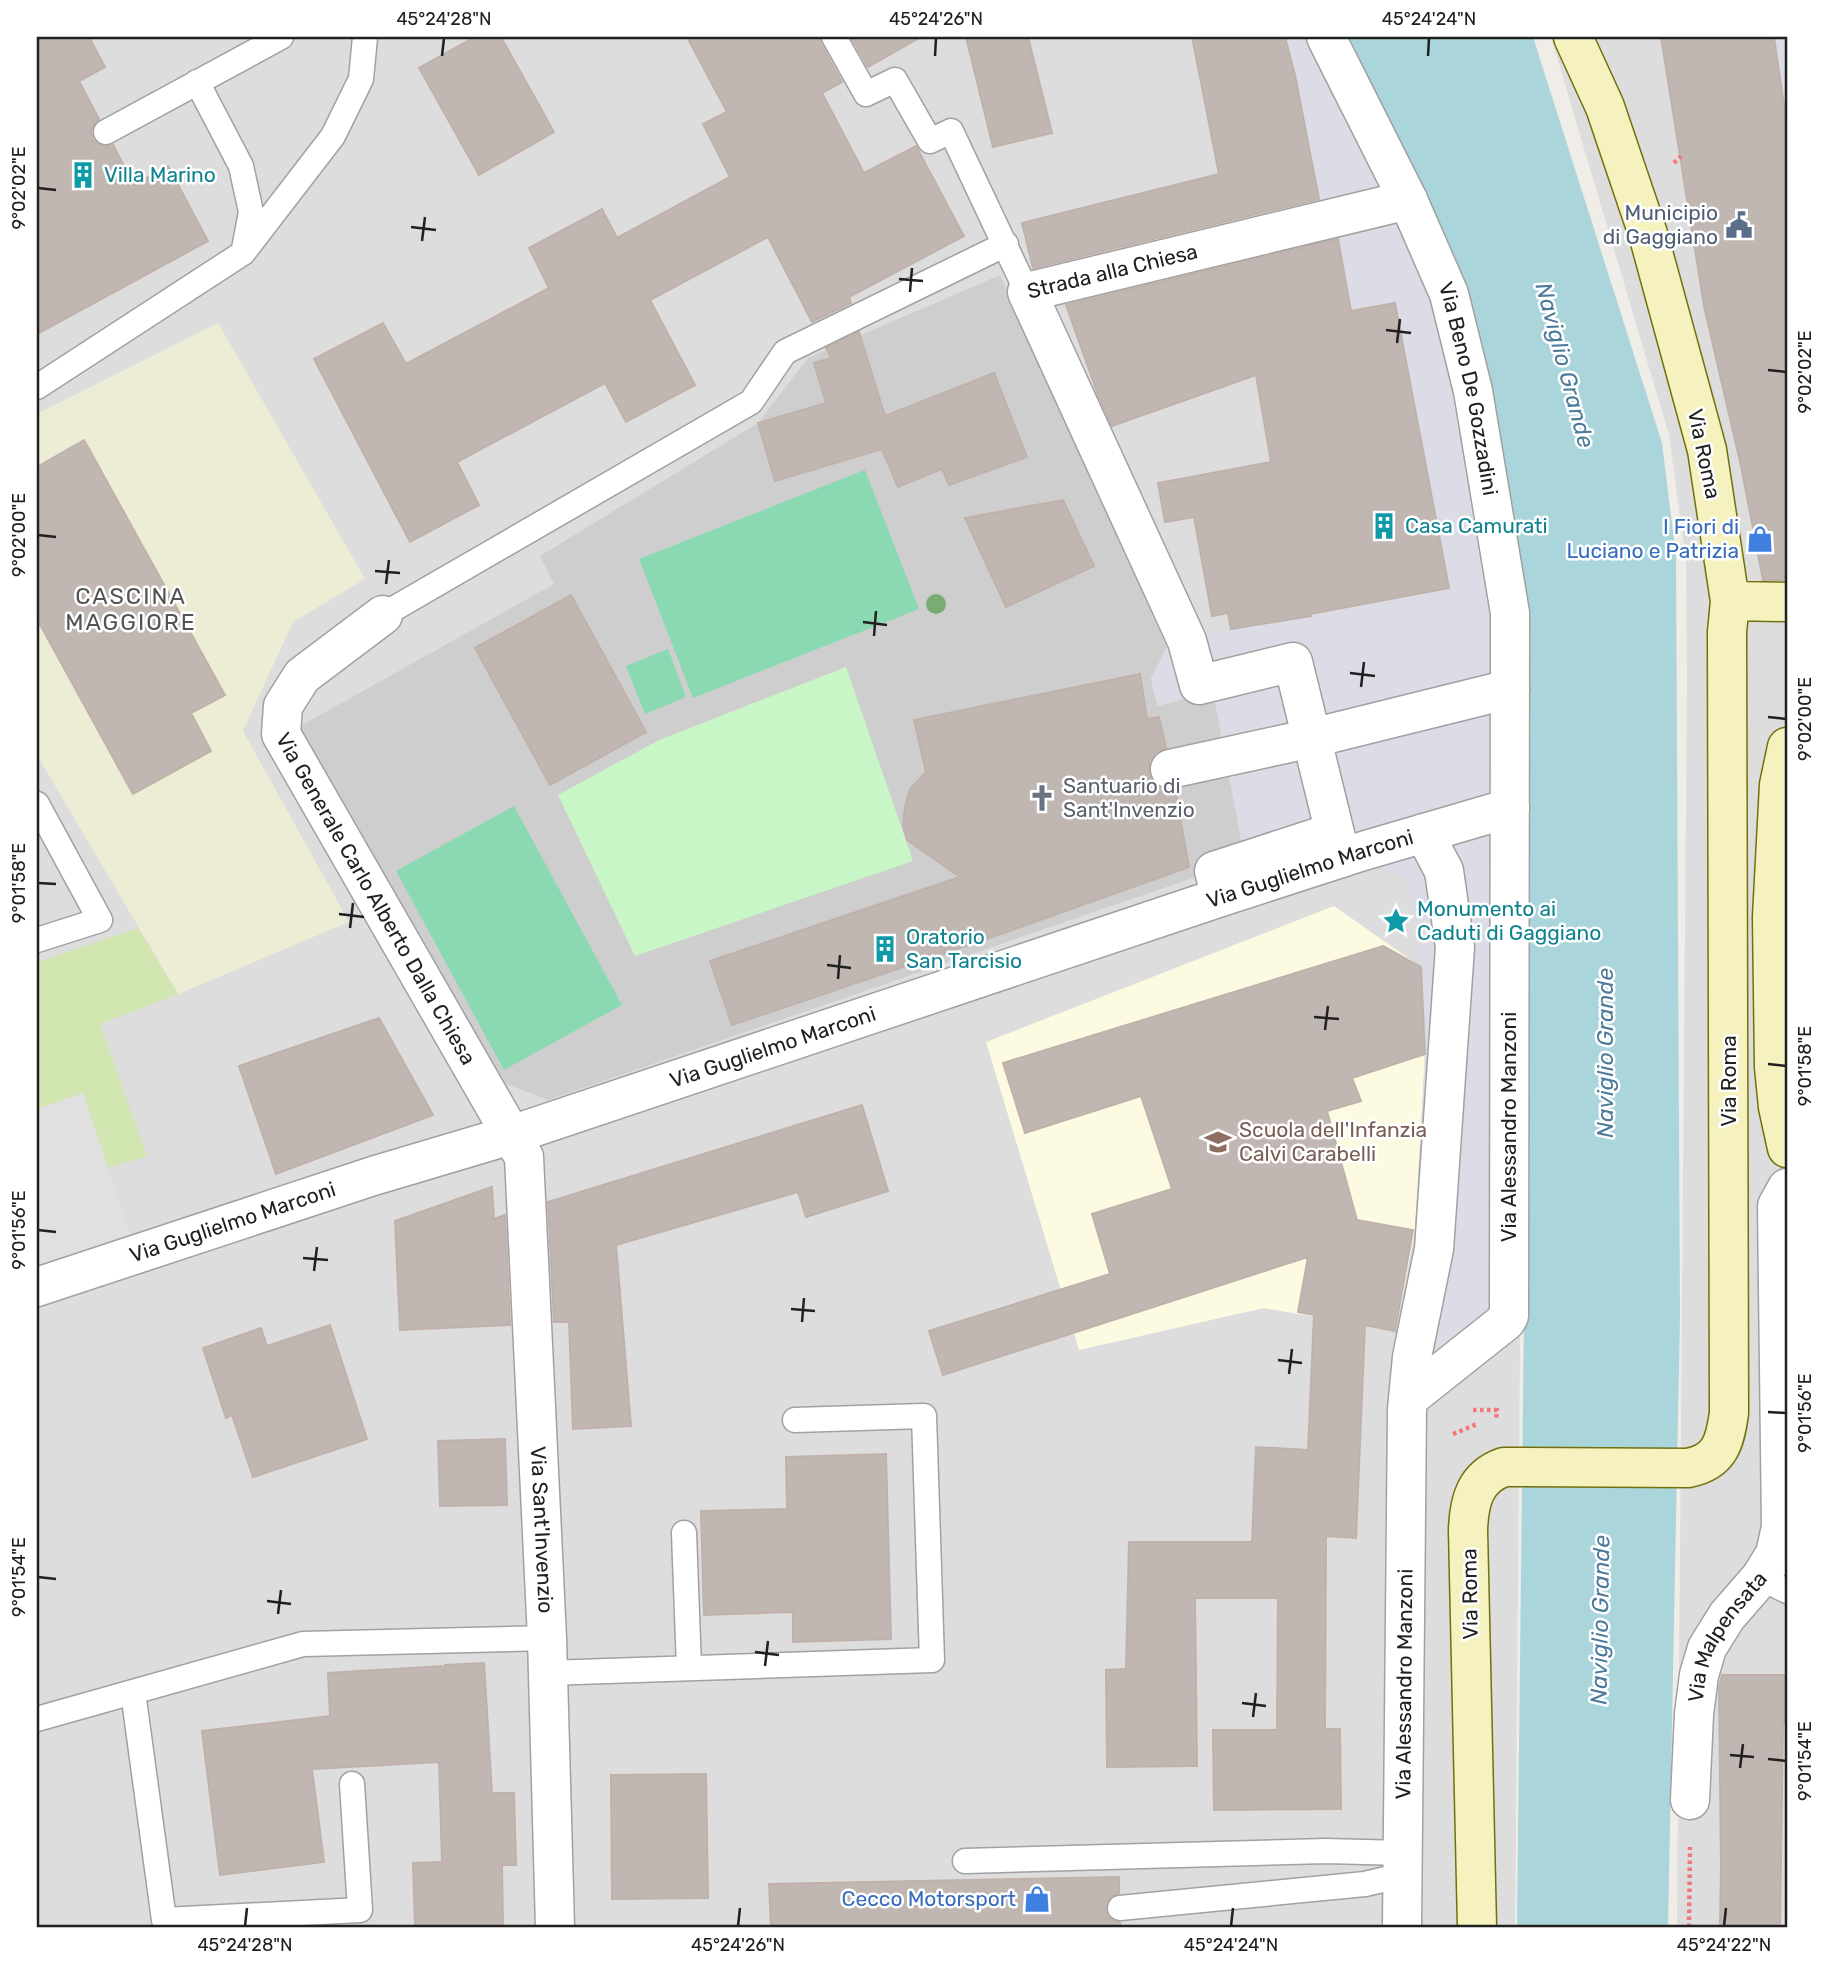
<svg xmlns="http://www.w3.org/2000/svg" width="1824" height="1964" font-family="Rubik,sans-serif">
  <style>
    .residential { fill: #dedddd }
    .education { fill: #fdfae2 }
    .religious { fill: #cecece }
    .farmland { fill: #edecd4 }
    .grass { fill: #d1e6b0 }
    .park { fill: #c9f6c7 }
    .pitch { fill: #8ad9b2 }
    .parking { fill: #e0e0e0 }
    .plaza { fill: #dbdce5 }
    .water { fill: #aad5da }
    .building { fill: #c0b7b3; stroke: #c0b1aa; stroke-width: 2 }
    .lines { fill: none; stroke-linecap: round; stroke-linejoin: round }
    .lane-casing { stroke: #a1a1a1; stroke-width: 27 }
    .street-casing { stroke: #a1a1a1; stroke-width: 41 }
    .secondary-casing { stroke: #71700d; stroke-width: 41 }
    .path { stroke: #f17778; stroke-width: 4.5; stroke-dasharray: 3.5 3.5; stroke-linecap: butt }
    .lane { stroke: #fff; stroke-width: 24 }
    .street { stroke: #fff; stroke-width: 38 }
    .secondary { stroke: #f5f2bf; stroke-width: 38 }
    .tree { fill: #78ac72 }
    .ticks { fill: none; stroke: #202020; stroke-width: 2.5 }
    .labels { text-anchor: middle; stroke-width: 5; stroke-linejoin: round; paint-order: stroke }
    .culture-label { font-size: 21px; fill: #0d838f; stroke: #fff; text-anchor: start }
    .service-label { font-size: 21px; fill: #4e5e75; stroke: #fff; text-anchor: end }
    .street-label { font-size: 21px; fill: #202020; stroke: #fff }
    .shop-label { font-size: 21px; fill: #366cbe; stroke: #fff; text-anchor: end }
    .worship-label { font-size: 21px; fill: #5b616d; stroke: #fff; text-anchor: start }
    .education-label { font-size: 21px; fill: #785e54; stroke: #fff; text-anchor: start }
    .water-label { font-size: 23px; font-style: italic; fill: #4c7b9a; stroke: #fff }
    .neighbourhood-label { font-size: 23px; letter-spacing: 2px; fill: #535353; stroke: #fff }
    .neatline { fill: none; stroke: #202020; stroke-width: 2.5 }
    .ticks-label { font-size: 18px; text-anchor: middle; fill: #202020 }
  </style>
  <rect width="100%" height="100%" fill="#f0ece7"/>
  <path class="residential" d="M37,37H1339L1517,610L1520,1348L1515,1927H37Z
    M1551,37H1787V1927H1677L1687,682L1686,561L1669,435Z"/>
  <path class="education" d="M1334,906L1421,967L1425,1054L1415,1230L1396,1331L1264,1308L1079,1350L986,1042Z"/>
  <path class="religious" d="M1000,275L1167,647L1151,679L1157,705L1213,691L1245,860L548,1100L504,1083L295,729L554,584L540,556L758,423L808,358Z"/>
  <path class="farmland" d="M218,323L365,579L293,622L243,731L349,922L178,994L37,755V414Z"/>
  <path class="grass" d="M138,928L178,994L100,1024L147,1156L108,1168L83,1094L37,1109V962Z"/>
  <path class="park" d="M846,667L913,861L635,956L558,795L659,740Z"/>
  <path class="pitch" d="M865,470L919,609L693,698L639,559Z
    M668,649L686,697L645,714L626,666Z
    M514,806L622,1005L504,1070L396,871Z"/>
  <path class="parking" d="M83,1093L131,1236L37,1268V1109Z"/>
  <path class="plaza" d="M1285,37H1339L1453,288L1517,610L1520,1336L1449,1389L1435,1387L1433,1410L1384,1409L1415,1230L1425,1054L1421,967L1409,880L1385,868L1368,867L1356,826L1245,860L1213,691L1158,706L1151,679L1167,647L1231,629L1311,616L1448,588L1395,303L1351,311L1338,239L1319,201L1295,77Z
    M1774,37H1787V126Z"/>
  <path class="water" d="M1349,37H1533L1662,443L1676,557L1680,1316L1668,1927H1517L1524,1312L1503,460L1467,285Z"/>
  <path class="building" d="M37,37H89L105,67L79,81L99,119L94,124L91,131L93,140L105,147L113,145L134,185L168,166L208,241L37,334Z
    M475,37H501L554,132L479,175L419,68Z
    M687,37H819L821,44L842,82L822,93L864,173L916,146L964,236L849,297L851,303L812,322L768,237L650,300L695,385L626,422L605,383L457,462L479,505L410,542L314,359L383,323L406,364L549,288L529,248L602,209L617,238L730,177L703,124L727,112Z
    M851,37H921L868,67Z
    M966,37H1028L1052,133L993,147Z
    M1192,37H1285L1295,75L1319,199L1033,268L1022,223L1219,174Z
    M1661,37H1774L1787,126V580H1763L1741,466L1704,306Z
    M1338,239L1351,311L1395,303L1449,588L1310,614L1311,616L1231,629L1228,613L1212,616L1194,517L1165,522L1158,483L1271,462L1256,375L1112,426L1098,395L1066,305Z
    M859,332L885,416L994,373L1027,457L949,485L942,469L898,487L882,449L775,481L758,423L826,403L814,363L831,358L826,348Z
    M84,440L225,695L191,713L211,751L133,794L37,619V467Z
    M1063,500L1094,566L1006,607L965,518Z
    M571,595L646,732L550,785L475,648Z
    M1140,674L1147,719L1159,717L1166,748L1156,752L1149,762V774L1153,783L1163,790H1175L1189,867L1001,934L732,1025L710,961L960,877L907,840L903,825L905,807L910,789L926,772L914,720Z
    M1383,946L1421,967L1425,1054L1352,1078L1361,1101L1327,1111L1357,1220L1413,1230L1395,1331L1365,1325L1356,1538L1326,1536L1325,1729H1340L1341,1809L1214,1810L1213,1730H1277L1278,1598H1195L1197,1766L1107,1767L1106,1670L1126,1669L1129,1542H1252L1256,1447L1308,1450L1314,1315L1298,1312L1308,1257L943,1375L929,1331L1110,1274L1092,1214L1172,1189L1141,1096L1025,1133L1003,1063Z
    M379,1018L433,1115L276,1174L239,1066Z
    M862,1105L888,1191L806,1217L798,1192L616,1245L631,1426L573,1429L569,1322H554L548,1202Z
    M492,1187L494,1219L505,1215L510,1325L400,1330L395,1221Z
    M330,1325L367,1439L253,1477L232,1415L226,1418L203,1348L261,1328L267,1346Z
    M505,1439L507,1505L440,1506L438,1441Z
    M886,1454L891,1639L793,1642V1612L704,1615L701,1511L787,1509L786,1457Z
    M484,1663L492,1793H514L516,1865H502L503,1927H415L413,1863L442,1862L439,1762L312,1769L324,1862L220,1875L202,1731L330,1716L328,1673L442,1666L445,1674V1665Z
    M1722,1675H1787V1723L1783,1722L1780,1927H1720L1721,1866L1719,1688Z
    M706,1774L708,1898L612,1899L611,1775Z
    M1119,1877V1893L1111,1896L1105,1909L1108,1917L1120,1923L1121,1927H771L769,1884Z"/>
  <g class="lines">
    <defs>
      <path id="lane" d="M834,37L866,94L895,80L930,141L951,131L1027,292
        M197,82L241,166L251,212L244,249
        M106,132L281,37
        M37,387L243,253L333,136L361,79L365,37
        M383,615L751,402L785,352L1006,244
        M37,804L100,920L37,940
        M684,1533L689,1668
        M1760,1578L1787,1591
        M547,1673L932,1660L924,1416L795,1420
        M133,1692L164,1920L360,1910L352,1784
        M37,1719L303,1644L547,1638
        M965,1861L1326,1851L1403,1853
        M1120,1908L1365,1884L1403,1875"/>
      <g id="street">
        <path id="s1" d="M1326,37L1408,200L1449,294L1473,391L1510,613L1509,1316L1506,1321L1409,1398"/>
        <path id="s2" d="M383,615L302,676L283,706L281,734L524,1157L547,1638L555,1927"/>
        <path d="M1170,769L1312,738L1510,689"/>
        <path id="s3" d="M1341,858L1293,662L1199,685L1187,641L1027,292L1408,200"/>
        <path d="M1221,897L1214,871L1334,832"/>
        <path id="s4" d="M37,1287L373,1176L511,1135L1221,897L1363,851L1510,808"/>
        <path id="s5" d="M1690,1800L1694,1714L1699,1675L1707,1648L1727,1616L1760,1578L1775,1554L1781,1527L1777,1206L1787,1188"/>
        <path id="s6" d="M1402,1927L1407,1409L1412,1357L1434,1249L1455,947L1444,871L1424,833"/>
      </g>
      <path id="secondary" d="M1730,601L1787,602
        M1787,747L1779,785L1772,917L1774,1067L1778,1107L1787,1148
        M1477,1927L1468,1530C1469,1501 1475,1477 1504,1467L1688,1468C1720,1462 1725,1442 1729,1413L1727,632L1730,601L1707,450L1648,234L1605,107L1573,37"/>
    </defs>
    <use href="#lane" class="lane-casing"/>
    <use href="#street" class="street-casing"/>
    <use href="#secondary" class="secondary-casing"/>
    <path class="path" d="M1674,163L1681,156
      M1473,1410H1497L1496,1420
      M1453,1434L1477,1424
      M1689,1927L1690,1847"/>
    <use href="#lane" class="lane"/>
    <use href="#street" class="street"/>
    <use href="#secondary" class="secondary"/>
  </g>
  <circle class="tree" cx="936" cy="604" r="10"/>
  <path class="ticks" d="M442,56L444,38M935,56L936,38M1428,56L1429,38M38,188L56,190M411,227L436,230M422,241L425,217M899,279L923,281M910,292L912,268M1386,330L1411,333M1397,343L1400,319M1768,370L1786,372M38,535L56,537M375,571L400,573M386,584L389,560M863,622L887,625M874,636L876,611M1350,673L1375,676M1361,687L1364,662M1768,717L1786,719M38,883L56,884M339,914L364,917M350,928L353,903M827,965L851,968M838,979L840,955M1314,1017L1339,1019M1325,1030L1328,1006M1768,1064L1786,1066M38,1230L56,1232M303,1258L328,1260M314,1271L317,1247M791,1309L815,1311M802,1322L804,1298M1278,1360L1302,1363M1289,1374L1292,1349M1768,1412L1786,1413M38,1577L56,1579M267,1601L291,1604M278,1614L281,1590M755,1652L779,1655M765,1666L768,1641M1242,1703L1266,1706M1253,1717L1256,1693M1730,1755L1754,1757M1768,1759L1786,1761M1740,1768L1743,1744M245,1926L247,1908M738,1926L740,1908M1231,1926L1233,1908M1724,1926L1726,1908"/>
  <defs>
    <symbol id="building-bare" viewBox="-9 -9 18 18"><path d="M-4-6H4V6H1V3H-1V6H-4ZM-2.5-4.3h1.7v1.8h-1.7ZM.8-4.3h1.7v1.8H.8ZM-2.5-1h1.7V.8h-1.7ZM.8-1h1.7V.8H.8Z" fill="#0f9aa8" stroke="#fff" stroke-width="2.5" paint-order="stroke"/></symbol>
    <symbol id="civic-bare" viewBox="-9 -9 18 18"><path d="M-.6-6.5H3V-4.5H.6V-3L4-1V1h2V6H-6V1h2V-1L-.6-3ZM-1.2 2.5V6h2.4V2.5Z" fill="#5c6f8a" stroke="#fff" stroke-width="2.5" paint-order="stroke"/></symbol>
    <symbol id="shop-bare" viewBox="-9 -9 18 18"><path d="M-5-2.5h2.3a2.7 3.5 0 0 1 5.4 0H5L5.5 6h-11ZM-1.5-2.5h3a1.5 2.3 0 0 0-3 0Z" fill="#3f7fe0" stroke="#fff" stroke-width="2.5" paint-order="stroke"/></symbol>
    <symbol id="church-bare" viewBox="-9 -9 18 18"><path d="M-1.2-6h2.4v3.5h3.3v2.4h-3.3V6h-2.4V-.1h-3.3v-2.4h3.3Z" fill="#6b7280" stroke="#fff" stroke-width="2.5" paint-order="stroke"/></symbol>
    <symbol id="sight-bare" viewBox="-9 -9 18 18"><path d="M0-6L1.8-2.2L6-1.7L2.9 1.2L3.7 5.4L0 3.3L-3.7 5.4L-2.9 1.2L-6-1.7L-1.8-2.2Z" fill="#0f9aa8" stroke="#fff" stroke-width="2.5" paint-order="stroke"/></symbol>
    <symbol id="school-bare" viewBox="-9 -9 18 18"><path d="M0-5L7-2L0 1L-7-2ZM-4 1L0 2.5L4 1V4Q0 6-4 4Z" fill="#8d6e63" stroke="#fff" stroke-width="2.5" paint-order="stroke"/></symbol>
  </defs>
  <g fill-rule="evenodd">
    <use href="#building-bare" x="64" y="156" width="38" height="38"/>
    <use href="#civic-bare" x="1720" y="206" width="38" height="38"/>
    <use href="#building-bare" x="1365" y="507" width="38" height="38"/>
    <use href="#shop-bare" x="1741" y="520" width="38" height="38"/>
    <use href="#church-bare" x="1023" y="779" width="38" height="38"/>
    <use href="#sight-bare" x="1377" y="902" width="38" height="38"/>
    <use href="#building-bare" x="866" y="930" width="38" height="38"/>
    <use href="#school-bare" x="1199" y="1123" width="38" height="38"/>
    <use href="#shop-bare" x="1018" y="1880" width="38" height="38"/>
  </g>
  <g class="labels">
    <g class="culture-label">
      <text x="104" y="182">Villa Marino</text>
      <text x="1405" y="533">Casa Camurati</text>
      <text x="1417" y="916">Monumento ai<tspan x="1417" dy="24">Caduti di Gaggiano</tspan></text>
      <text x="906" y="944">Oratorio<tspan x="906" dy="24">San Tarcisio</tspan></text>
    </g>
    <g class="service-label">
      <text x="1718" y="220">Municipio<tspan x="1718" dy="24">di Gaggiano</tspan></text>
    </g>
    <g class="street-label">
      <text dy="7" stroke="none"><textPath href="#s3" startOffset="816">Strada alla Chiesa</textPath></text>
      <text dy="7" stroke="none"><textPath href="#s1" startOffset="382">Via Beno De Gozzadini</textPath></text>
      <text transform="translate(1704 454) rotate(78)" y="7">Via Roma</text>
      <text dy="7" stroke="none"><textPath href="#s4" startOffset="1340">Via Guglielmo Marconi</textPath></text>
      <text dy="7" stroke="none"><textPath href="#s2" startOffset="355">Via Generale Carlo Alberto Dalla Chiesa</textPath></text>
      <text dy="7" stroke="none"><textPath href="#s4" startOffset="774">Via Guglielmo Marconi</textPath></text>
      <text transform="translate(1729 1081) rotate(-90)" y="7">Via Roma</text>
      <text transform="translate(1509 1127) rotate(-90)" y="7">Via Alessandro Manzoni</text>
      <text dy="7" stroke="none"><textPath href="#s4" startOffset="206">Via Guglielmo Marconi</textPath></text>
      <text dy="7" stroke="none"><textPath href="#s2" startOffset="1026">Via Sant'Invenzio</textPath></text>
      <text transform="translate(1470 1594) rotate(-91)" y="7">Via Roma</text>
      <text dy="7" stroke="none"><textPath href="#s5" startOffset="172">Via Malpensata</textPath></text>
      <text dy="7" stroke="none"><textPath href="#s6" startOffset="243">Via Alessandro Manzoni</textPath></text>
    </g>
    <g class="shop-label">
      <text x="1739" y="534">I Fiori di<tspan x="1739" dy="24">Luciano e Patrizia</tspan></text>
      <text x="1016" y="1906">Cecco Motorsport</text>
    </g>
    <g class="worship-label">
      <text x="1063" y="793">Santuario di<tspan x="1063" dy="24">Sant'Invenzio</tspan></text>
    </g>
    <g class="education-label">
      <text x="1239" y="1137">Scuola dell'Infanzia<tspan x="1239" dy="24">Calvi Carabelli</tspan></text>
    </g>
    <g class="water-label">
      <text transform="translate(1565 365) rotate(75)" y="8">Naviglio Grande</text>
      <text transform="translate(1605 1053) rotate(-90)" y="8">Naviglio Grande</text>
      <text transform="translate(1600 1620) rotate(-89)" y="8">Naviglio Grande</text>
    </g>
    <g class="neighbourhood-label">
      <text x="131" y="604">CASCINA<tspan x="131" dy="26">MAGGIORE</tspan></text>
    </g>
  </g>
  <rect width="1824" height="1964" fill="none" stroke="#ffffff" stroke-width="77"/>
  <rect x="38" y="38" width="1748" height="1888" class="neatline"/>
  <g class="ticks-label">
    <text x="444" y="25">45°24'28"N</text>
    <text x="936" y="25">45°24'26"N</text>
    <text x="1429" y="25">45°24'24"N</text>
    <text transform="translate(19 188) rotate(-90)" y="6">9°02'02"E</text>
    <text transform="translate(1805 372) rotate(-90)" y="6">9°02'02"E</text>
    <text transform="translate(19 535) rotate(-90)" y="6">9°02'00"E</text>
    <text transform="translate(1805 719) rotate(-90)" y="6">9°02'00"E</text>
    <text transform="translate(19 883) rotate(-90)" y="6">9°01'58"E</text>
    <text transform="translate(1805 1066) rotate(-90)" y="6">9°01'58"E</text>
    <text transform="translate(19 1230) rotate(-90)" y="6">9°01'56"E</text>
    <text transform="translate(1805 1413) rotate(-90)" y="6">9°01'56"E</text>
    <text transform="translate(19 1577) rotate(-90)" y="6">9°01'54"E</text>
    <text transform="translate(1805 1761) rotate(-90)" y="6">9°01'54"E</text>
    <text x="245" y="1951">45°24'28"N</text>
    <text x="738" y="1951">45°24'26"N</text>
    <text x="1231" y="1951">45°24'24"N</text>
    <text x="1724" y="1951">45°24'22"N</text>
  </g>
</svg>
